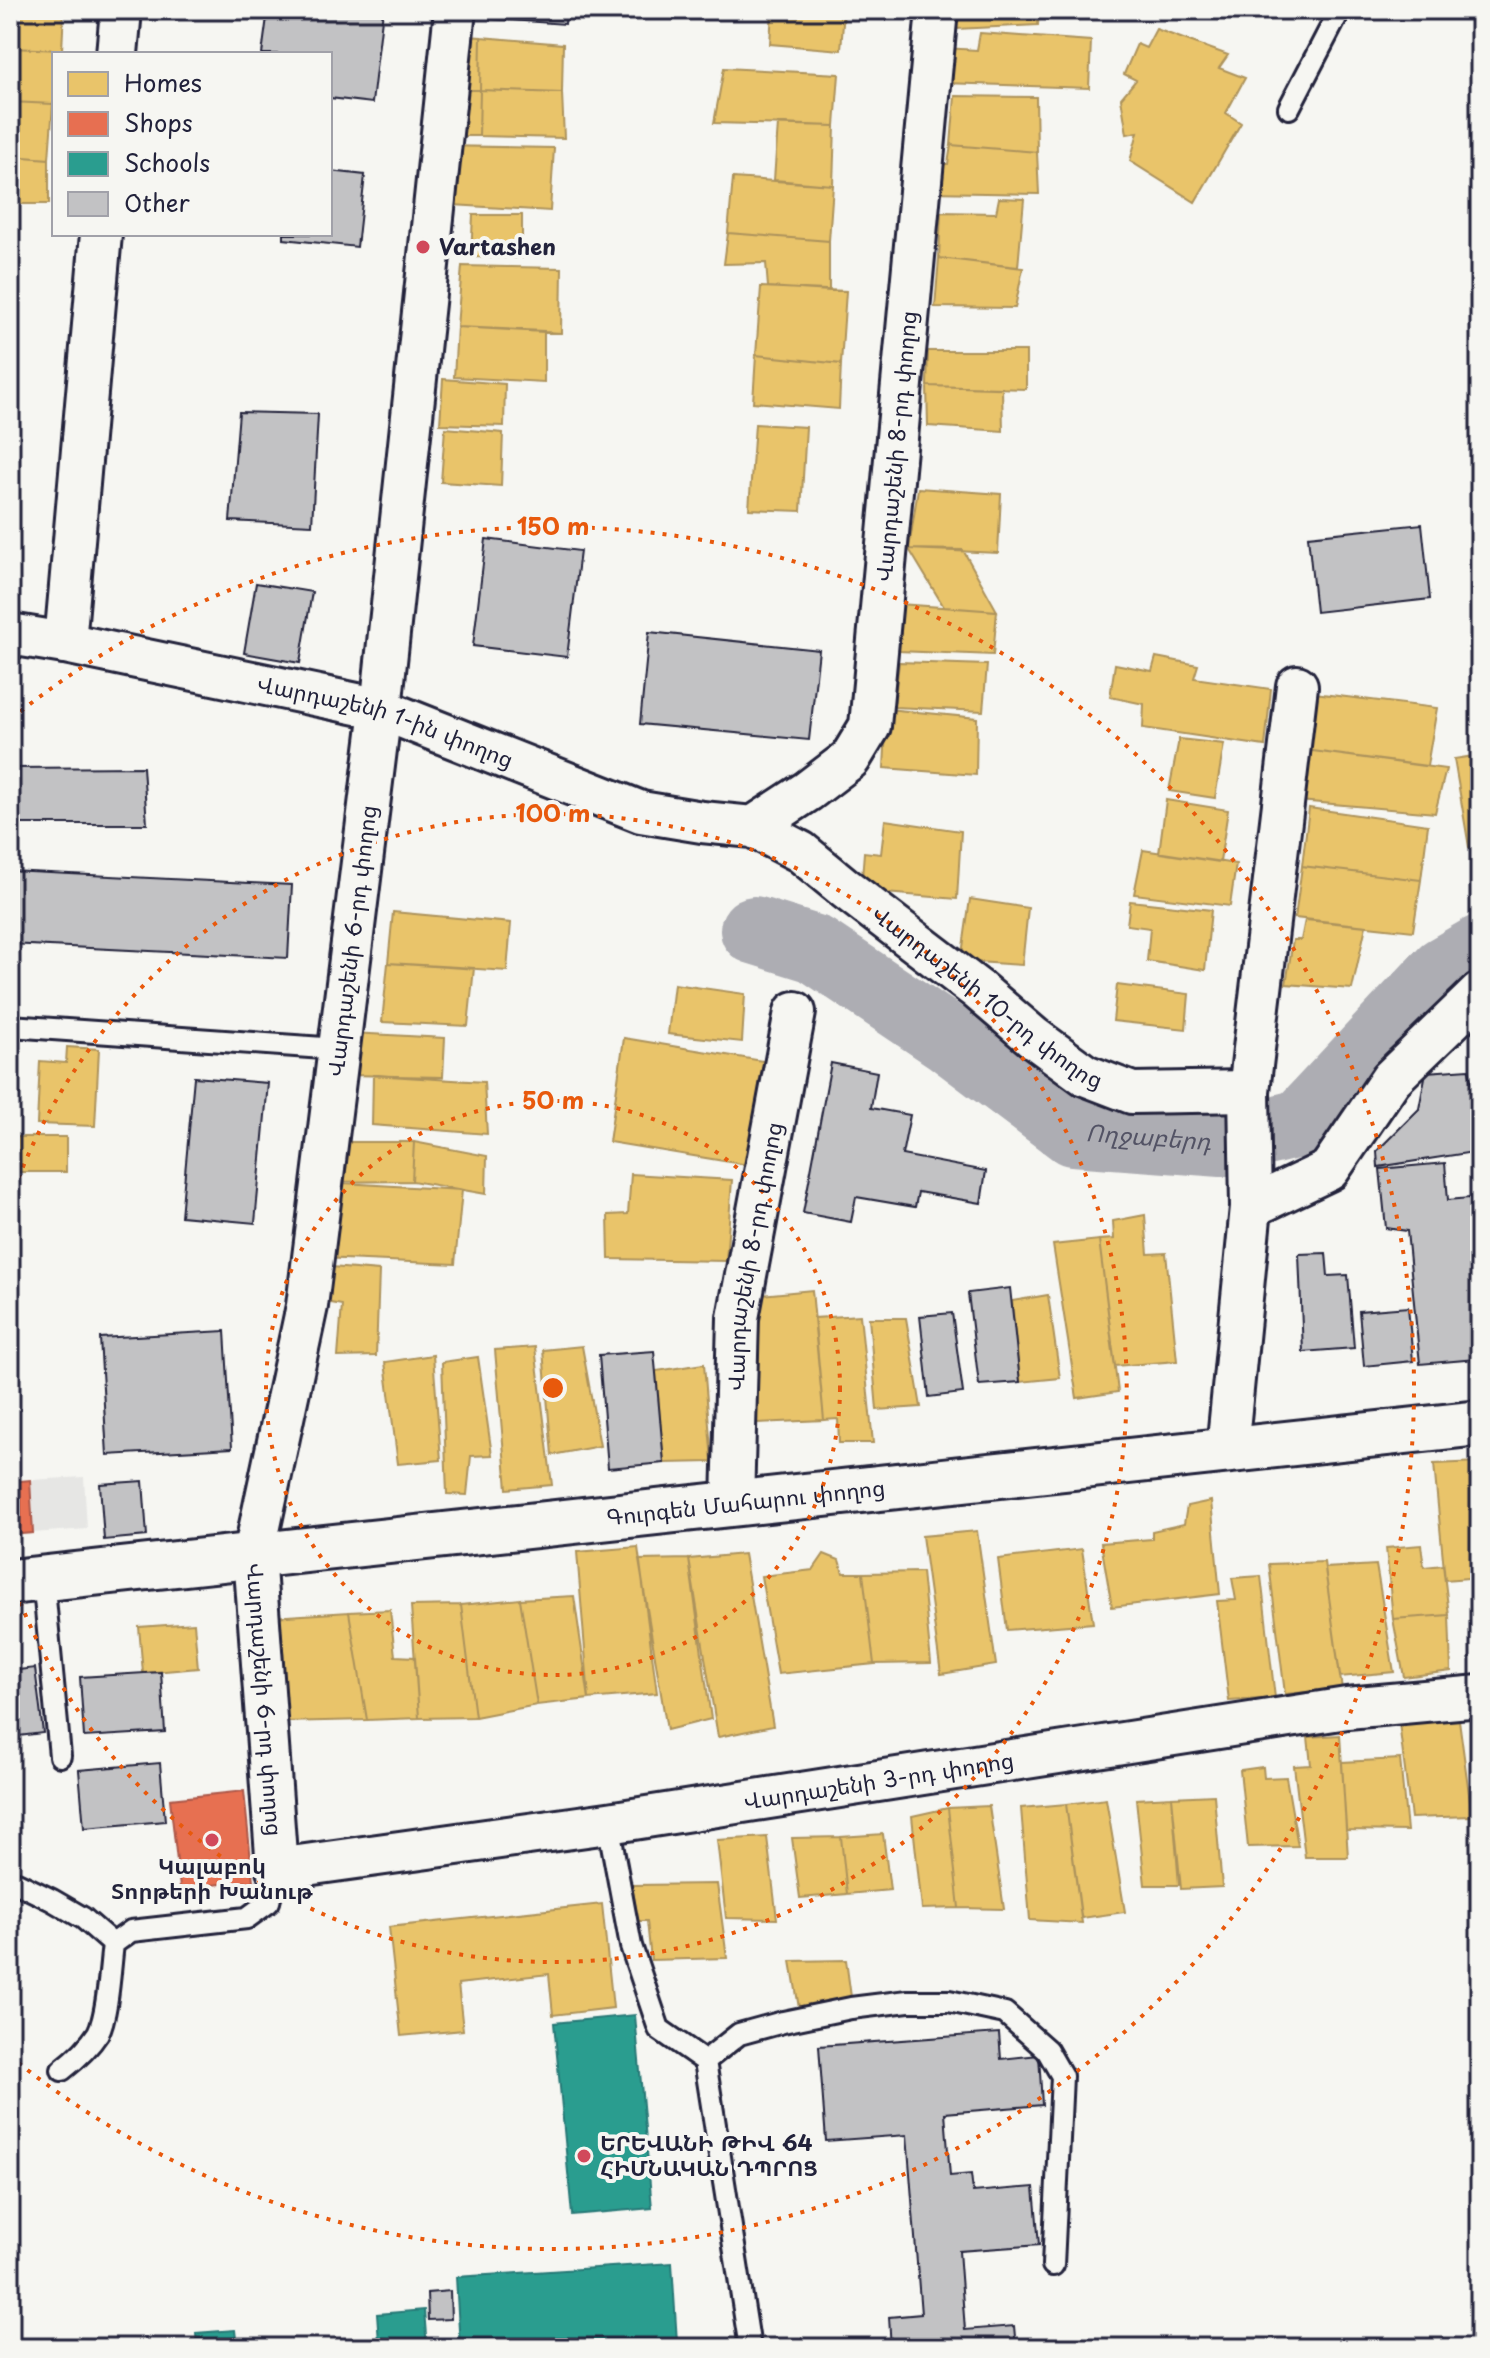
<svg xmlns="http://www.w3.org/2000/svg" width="1490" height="2358" font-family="'Playpen Sans','Noto Sans Armenian',sans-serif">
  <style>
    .built { fill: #e6e6e4 }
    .homes { fill: #e9c46a; stroke: #ad935c; stroke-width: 2 }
    .shops { fill: #e76f51; stroke: #ac584a; stroke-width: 2 }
    .schools { fill: #2a9d8f; stroke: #287876; stroke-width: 2 }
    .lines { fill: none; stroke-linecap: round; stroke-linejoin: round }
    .river { stroke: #adadb3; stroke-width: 68 }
    .building { fill: #c2c2c4; stroke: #22223b; stroke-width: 2 }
    .lane-casing { stroke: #22223b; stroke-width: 26 }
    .street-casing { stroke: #22223b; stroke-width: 46 }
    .secondary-casing { stroke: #22223b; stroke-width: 50 }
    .lane { stroke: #f6f6f2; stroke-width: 20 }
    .street { stroke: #f6f6f2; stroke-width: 40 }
    .secondary { stroke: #f6f6f2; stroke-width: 44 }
    .ring { fill: none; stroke: #e8590c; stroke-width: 4; stroke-dasharray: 4 8 }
    .poi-dot { fill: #d1495b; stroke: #f6f6f2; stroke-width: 3 }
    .labels { text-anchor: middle; stroke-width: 8; stroke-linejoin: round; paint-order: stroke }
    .poi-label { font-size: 22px; font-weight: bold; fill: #22223b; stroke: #f6f6f2; text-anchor: start }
    .street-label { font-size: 22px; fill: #22223b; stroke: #f6f6f2 }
    .water-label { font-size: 24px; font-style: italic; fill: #535365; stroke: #f6f6f2 }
    .centre { fill: #e8590c; stroke: #f6f6f2; stroke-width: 4 }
    .ring-label { font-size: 24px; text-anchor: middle; font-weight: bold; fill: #e8590c; stroke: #f6f6f2; stroke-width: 8; stroke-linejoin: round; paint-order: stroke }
  </style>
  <rect width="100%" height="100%" fill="#f6f6f2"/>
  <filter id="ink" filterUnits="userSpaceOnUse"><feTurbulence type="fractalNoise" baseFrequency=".0125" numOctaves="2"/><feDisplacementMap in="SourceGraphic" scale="16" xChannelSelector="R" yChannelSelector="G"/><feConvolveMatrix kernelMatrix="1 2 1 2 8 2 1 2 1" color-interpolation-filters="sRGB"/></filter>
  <g filter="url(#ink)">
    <path class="built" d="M84,1477L87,1529L33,1533L30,1480Z"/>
    <path class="homes" d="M10,10H64L62,50L10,48Z
      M772,10H844L841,50L770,44Z
      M957,10H1039L1038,25L956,29Z
      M1156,29L1228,55L1219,68L1245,78L1226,113L1241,123L1195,202L1130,161L1138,132L1127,134L1121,98L1136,80L1124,74L1137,44L1146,48Z
      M980,33L1091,41L1089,88L944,83L945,48L977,50Z
      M453,35L481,37L480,90H449Z
      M481,37L563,44L562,93L480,90Z
      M10,48L62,50V54H54V104L10,102Z
      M724,68L839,74L835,126L714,123Z
      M449,90H480L479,136H450Z
      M480,90L562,93L564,138L479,136Z
      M955,96L1036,97L1037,152L951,145Z
      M10,102L53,104L49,159L10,156Z
      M778,124L835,126L833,185L774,180Z
      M951,145L1037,152L1039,194L929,192L930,163L948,164Z
      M442,146L554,148L550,211L436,204Z
      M10,156L49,159V204H10Z
      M733,178L833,185L829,241L728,233Z
      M999,198L1024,199L1018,267L939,258L941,212L996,213Z
      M10,212H18L14,275L10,274Z
      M473,215H522V258L471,257Z
      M728,233L829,241V291L768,287L766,263L724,264Z
      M939,258L1023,268L1015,308L935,307Z
      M462,266L562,268L561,333L457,327Z
      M761,287L846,291L841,364L756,355Z
      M457,327L544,331V382L454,377Z
      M928,351H1026V389L927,386Z
      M756,355L841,364L839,409L753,402Z
      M443,379L505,384L504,426L440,424Z
      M927,386L1002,388L1003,431L928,426Z
      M755,424L806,427L801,511L749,509Z
      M445,428L503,433L501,486L441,482Z
      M10,448H16L12,479H10Z
      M918,488L1001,494L998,553L909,549Z
      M909,549L963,550L997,611L944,607Z
      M899,604L997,611L993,655L898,651Z
      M1156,657L1198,665L1194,678L1271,689L1265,746L1143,728L1144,704L1110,697L1115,664L1152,671Z
      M899,662L987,665L983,711L894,707Z
      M1314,693L1437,708L1427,766L1305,750Z
      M887,709L977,718L976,775L884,768Z
      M1179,739L1224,744L1215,798L1169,791Z
      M1305,750L1446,769L1435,813L1299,801Z
      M1480,755V846L1469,847L1454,759Z
      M1166,800L1228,810L1220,862L1159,853Z
      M1309,808L1428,825L1421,880L1302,866Z
      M885,820L961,831L957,899L861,891L864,852L881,854Z
      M1143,850L1236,864L1230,906L1134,894Z
      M1302,866L1421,880L1413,931L1295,918Z
      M970,899L1028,908L1022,965L961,961Z
      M1130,901L1211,910L1205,970L1147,961L1150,928L1127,925Z
      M393,912L511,923L507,971L388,963Z
      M1305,920L1366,926L1352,989L1286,984L1293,940H1301Z
      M388,963L474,968L468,1026L382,1022Z
      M674,984L745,994L742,1042L668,1034Z
      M1117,985L1189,994L1186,1029L1113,1021Z
      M351,1033L445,1038L443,1077L348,1075Z
      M624,1038L763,1061L748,1165L609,1142Z
      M67,1047L99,1049L95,1126L37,1124L40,1061L66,1063Z
      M373,1075L484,1082L487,1134L372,1125Z
      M10,1137H66V1172H10Z
      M330,1142H414L412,1181L326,1182Z
      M414,1142L487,1156L486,1194L412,1181Z
      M631,1174L732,1180L726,1261L609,1259L608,1215L628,1214Z
      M326,1182L462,1190L455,1264L321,1258Z
      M1145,1215L1148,1254L1166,1253L1177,1361L1115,1366L1099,1240L1114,1239L1113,1221Z
      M1099,1240L1118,1392L1077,1398L1053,1245Z
      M319,1266L379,1271L376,1356L338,1357L342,1305L314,1300Z
      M812,1290L824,1420L757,1423L750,1296Z
      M1048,1295L1060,1378L1020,1382L1012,1301Z
      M860,1315L873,1443H839L838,1419L824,1420L814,1318Z
      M869,1318H906L921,1407L877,1410Z
      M582,1346L600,1446L552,1455L543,1350Z
      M535,1347L552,1485L507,1489L495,1350Z
      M433,1355L441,1460L398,1464L385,1362Z
      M478,1357L492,1455L471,1456L467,1495L447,1494L442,1362Z
      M704,1364L712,1462L664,1463L656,1371Z
      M1480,1462V1577L1445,1580L1434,1464Z
      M1211,1501L1220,1594L1112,1607L1101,1543L1152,1539V1531L1184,1524L1187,1506Z
      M977,1531L996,1665L941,1674L922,1536Z
      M1421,1545L1424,1567L1443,1565L1449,1615L1393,1619L1386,1548Z
      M638,1547L657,1693L589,1699L577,1552Z
      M1082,1549L1093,1623L1007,1630L998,1559Z
      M744,1554L773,1726L718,1737L689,1559Z
      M824,1554L839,1560L843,1573H863L874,1664L778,1674L761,1576L813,1570Z
      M689,1559L711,1719L667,1730L639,1560Z
      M1324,1562L1342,1689L1285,1694L1269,1564Z
      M1376,1565L1394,1672L1340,1677L1325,1568Z
      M922,1572L931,1663L874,1664L863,1573Z
      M1261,1576L1275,1698L1229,1701L1217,1601L1236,1600L1232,1578Z
      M574,1596L589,1699L537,1705L520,1599Z
      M520,1599L537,1705L475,1717L461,1605Z
      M461,1605L475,1717L419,1718L411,1606Z
      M390,1610L395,1656L415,1657L419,1718L367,1720L349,1612Z
      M349,1612L367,1720L282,1722L272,1617Z
      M1449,1615L1451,1671L1404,1677L1393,1619Z
      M194,1623L198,1668L143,1673L139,1627Z
      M1459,1720L1472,1816L1411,1818L1399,1723Z
      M1340,1735L1348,1857H1305L1294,1766L1311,1765L1308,1737Z
      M1400,1759L1407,1831L1346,1830L1342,1762Z
      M1263,1767L1264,1778L1286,1777L1298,1846L1248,1847L1240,1770Z
      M1214,1795L1222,1887L1181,1889L1172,1797Z
      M1172,1797L1179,1885H1145L1136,1799Z
      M1106,1799L1125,1912L1081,1918L1066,1804Z
      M1066,1804L1082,1923L1030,1920L1021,1808Z
      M989,1806L1004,1909L959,1908L948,1808Z
      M948,1808L959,1908L922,1909L912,1816Z
      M883,1834L890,1890L847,1894L841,1837Z
      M767,1837L777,1919L726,1918L717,1840Z
      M841,1837L847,1894L800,1898L792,1838Z
      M717,1884L727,1958L651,1960L647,1921H638L632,1885Z
      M602,1904L613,2008L553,2015L549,1974L458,1984L463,2030L401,2036L389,1927Z
      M846,1960L851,1997L799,2008L791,1961Z"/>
    <path class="shops" d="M30,1480L33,1533L10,1535V1482Z
      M244,1791L253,1881L180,1888L170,1799Z"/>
    <path class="schools" d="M635,2015L652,2208L572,2215L554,2023Z
      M672,2263L677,2342L576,2348H460L456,2277Z
      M424,2310L427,2348H313L379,2342L377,2314Z
      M235,2330L237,2348H197L196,2333Z"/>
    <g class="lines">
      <path class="river" id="s1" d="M754,930L815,949L949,1039L1073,1132L1222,1143L1301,1123L1444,970L1480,949"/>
    </g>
    <path class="building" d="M268,10H383L372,103L330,98V54H262Z
      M495,10H566L565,24L495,19Z
      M330,171L365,175L357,247L284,239V234H330Z
      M239,412L318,414L312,525L230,521Z
      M1422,524L1430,599L1316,612L1308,536Z
      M486,539L580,551L567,657L473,646Z
      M256,583L312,592L300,663L244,653Z
      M649,632L819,650L809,740L640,724Z
      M143,767L147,824H13L10,768Z
      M10,871L292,885L288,958L10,944Z
      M831,1063L877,1072L871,1108L910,1115L902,1155L986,1171L981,1203L918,1192L915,1207L856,1197L851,1222L803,1213Z
      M1469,1069L1480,1134V1151L1378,1167L1377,1151L1419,1109L1426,1072Z
      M194,1077L268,1083L255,1223L181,1216Z
      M1445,1163L1448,1200L1480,1197V1334L1474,1335L1476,1359L1420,1364L1407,1231L1386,1228L1380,1169Z
      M1326,1253L1328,1276L1348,1275L1354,1348L1303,1352L1299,1254Z
      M1010,1288L1020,1382L979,1385L968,1293Z
      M1408,1307L1413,1361L1364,1366L1359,1311Z
      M952,1313L963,1393L929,1397L920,1316Z
      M225,1331L232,1448L107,1455L100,1338Z
      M654,1351L664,1463L608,1468L599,1355Z
      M143,1481L147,1536L104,1540L100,1484Z
      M35,1668L43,1733L10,1737V1671Z
      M161,1672L165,1732L84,1737L80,1677Z
      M160,1763L165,1821L84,1828L79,1770Z
      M999,2033L1001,2059L1039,2055L1042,2105L945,2113L950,2176L971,2174L973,2192L1034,2187L1039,2245L959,2251L965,2330L1014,2326L1016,2348H891L889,2317L921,2314L907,2135L826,2141L819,2046Z
      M450,2291L451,2319L428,2320L427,2293Z"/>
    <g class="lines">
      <defs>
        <path id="lane" d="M1289,108L1340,10
          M10,1026L338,1049
          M43,1578L60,1756
          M608,1823L631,1946L659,2029L705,2061L750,2348
          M17,1883L52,1900L83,1918L113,1944
          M705,2061L739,2034L783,2022L851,2008L908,2001H949L1005,2013L1047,2050L1062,2076L1053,2265
          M62,2070C75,2060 89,2047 98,2033C108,2014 110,1967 113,1944L131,1931L247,1918L269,1902L277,1869"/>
        <g id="street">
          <path id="s2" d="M455,10L381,709L307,1306L254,1554L277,1869L608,1823L1347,1708L1480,1696"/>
          <path d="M117,54L121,10"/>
          <path id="s3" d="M10,634L65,643L381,709L641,812L702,822L753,827L801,852L846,889L977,989L1033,1037L1085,1075L1132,1093L1249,1091"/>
          <path d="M65,643L101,234"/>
          <path id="s4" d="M753,827L808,791L850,759L870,726L937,10"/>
          <path d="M1251,1207L1329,1170L1391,1079L1480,993"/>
          <path d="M1227,1450L1251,1207L1249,1091L1297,686"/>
          <path id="s5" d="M733,1503L738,1318L795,1012"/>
        </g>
        <g id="secondary">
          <path id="s6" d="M10,1582L1480,1423"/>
        </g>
      </defs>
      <use href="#lane" class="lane-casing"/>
      <use href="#street" class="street-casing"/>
      <use href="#secondary" class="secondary-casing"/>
      <use href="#lane" class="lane"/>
      <use href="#street" class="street"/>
      <use href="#secondary" class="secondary"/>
    </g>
  </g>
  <g class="ring">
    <circle cx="553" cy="1388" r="287"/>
    <path d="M10 1201A574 574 0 1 1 10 1575"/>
    <path d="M11 719A861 861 0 1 1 11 2057"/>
  </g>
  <g class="poi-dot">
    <circle cx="423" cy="247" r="8"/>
    <circle cx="212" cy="1840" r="8"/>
    <circle cx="584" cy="2156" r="8"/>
  </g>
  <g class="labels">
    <g class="poi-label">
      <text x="439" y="255">Vartashen</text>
      <text x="212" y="1874" text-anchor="middle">Կալաբոկ<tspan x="212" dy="25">Տորթերի Խանութ</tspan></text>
      <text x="600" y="2151">ԵՐԵՎԱՆԻ ԹԻՎ 64<tspan x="600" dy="25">ՀԻՄՆԱԿԱՆ ԴՊՐՈՑ</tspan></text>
    </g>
    <g class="street-label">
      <text dy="8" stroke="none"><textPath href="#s4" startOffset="438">Վարդաշենի 8-րդ փողոց</textPath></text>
      <text dy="8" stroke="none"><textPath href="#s3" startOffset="386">Վարդաշենի 1-ին փողոց</textPath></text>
      <text transform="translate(352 941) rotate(-83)" y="8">Վարդաշենի 6-րդ փողոց</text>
      <text dy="8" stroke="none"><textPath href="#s3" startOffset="1062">Վարդաշենի 10-րդ փողոց</textPath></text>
      <text dy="8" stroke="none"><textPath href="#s5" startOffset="248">Վարդաշենի 8-րդ փողոց</textPath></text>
      <text dy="8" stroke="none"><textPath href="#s6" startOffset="740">Գուրգեն Մահարու փողոց</textPath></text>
      <text dy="8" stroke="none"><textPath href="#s2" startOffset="1704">Վարդաշենի 6-րդ փողոց</textPath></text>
      <text dy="8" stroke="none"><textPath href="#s2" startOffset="2482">Վարդաշենի 3-րդ փողոց</textPath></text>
    </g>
    <g class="water-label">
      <text dy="8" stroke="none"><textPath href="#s1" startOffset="456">Ողջաբերդ</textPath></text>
    </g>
  </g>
  <circle cx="553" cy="1388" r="12" class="centre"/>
  <g class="ring-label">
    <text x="553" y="535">150 m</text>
    <text x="553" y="822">100 m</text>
    <text x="553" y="1109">50 m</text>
  </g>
  <rect width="1490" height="2358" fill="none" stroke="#f6f6f2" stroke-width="40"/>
  <rect x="20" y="20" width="1450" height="2318" fill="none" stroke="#22223b" stroke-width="3" filter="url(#ink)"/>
  <rect x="52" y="52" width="280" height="184" fill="#f6f6f2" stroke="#a1a1a9" stroke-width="2"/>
  <rect x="68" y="72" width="40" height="24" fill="#e9c46a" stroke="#a1a1a9" stroke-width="2"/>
  <text x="124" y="92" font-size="24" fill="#22223b">Homes</text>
  <rect x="68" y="112" width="40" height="24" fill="#e76f51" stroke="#a1a1a9" stroke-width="2"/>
  <text x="124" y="132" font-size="24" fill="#22223b">Shops</text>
  <rect x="68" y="152" width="40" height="24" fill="#2a9d8f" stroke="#a1a1a9" stroke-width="2"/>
  <text x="124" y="172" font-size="24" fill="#22223b">Schools</text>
  <rect x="68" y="192" width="40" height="24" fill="#c2c2c4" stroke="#a1a1a9" stroke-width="2"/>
  <text x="124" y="212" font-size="24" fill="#22223b">Other</text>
</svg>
